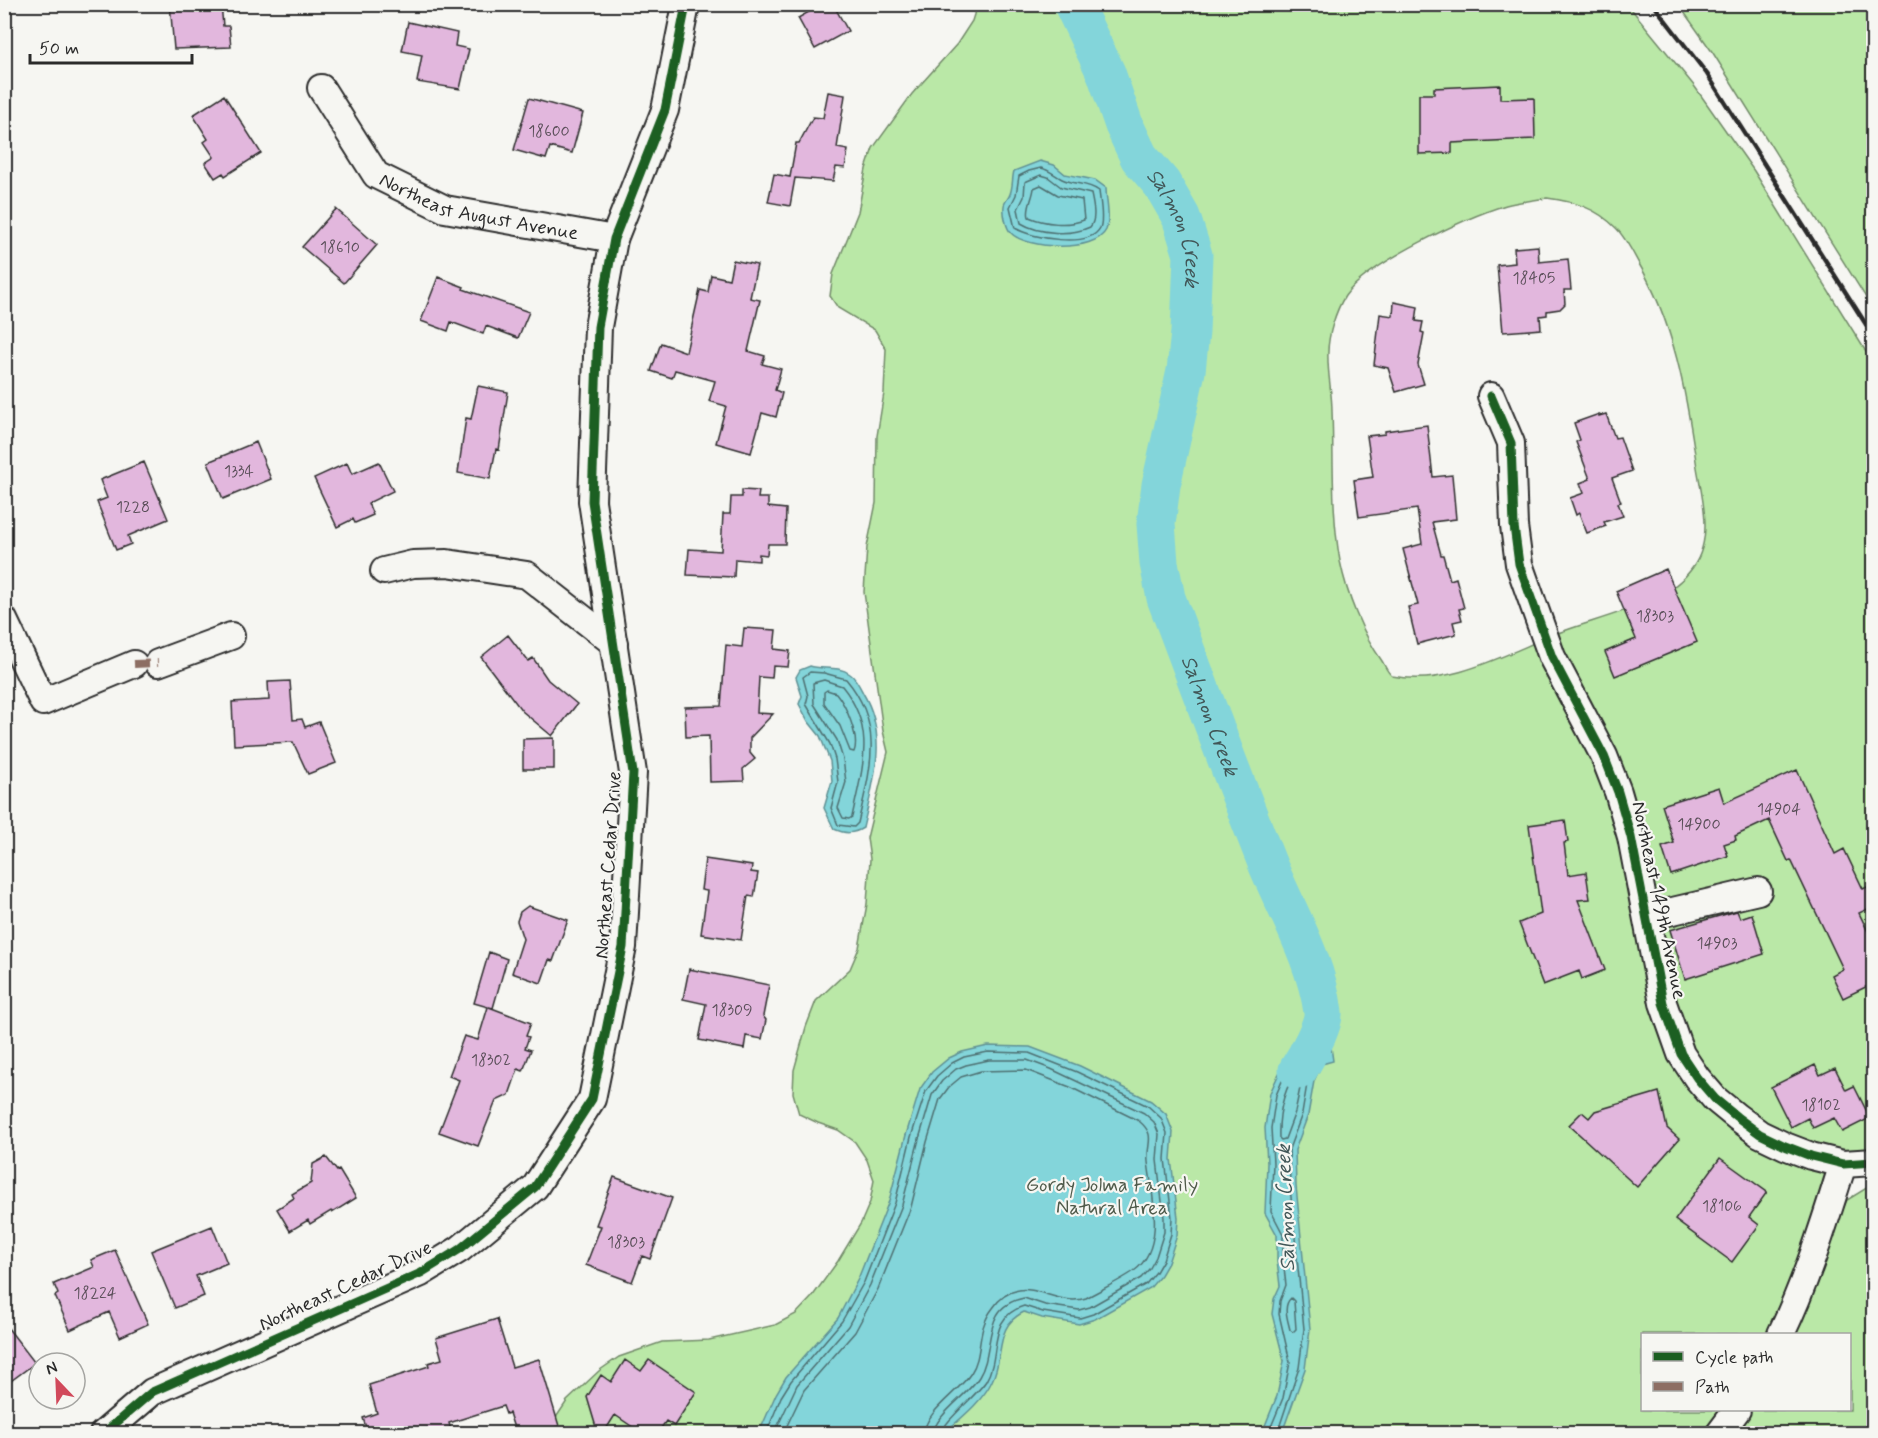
<svg xmlns="http://www.w3.org/2000/svg" width="1878" height="1438" font-family="Mynerve,sans-serif">
  <style>
    .green { fill: #bae8a7; stroke: #728a69; stroke-width: 1.5; fill-rule: evenodd }
    .water { fill: #83d5da; stroke: #609194; stroke-width: 1.5 }
    .lines { fill: none; stroke-linecap: round; stroke-linejoin: round }
    .shore { stroke: #4e6f71; stroke-width: 1.5 }
    .river { stroke: #83d5da; stroke-width: 39 }
    .building { fill: #e2b7dd; stroke: #2b2b2b; stroke-width: 1.5 }
    .minor-casing { stroke: #2b2b2b; stroke-width: 30 }
    .minor { stroke: #f6f6f2; stroke-width: 26 }
    .rail { stroke: #2b2b2b; stroke-width: 4.5 }
    .quiet { stroke: #8d6e63; stroke-width: 8; stroke-dasharray: 15 8; stroke-linecap: butt }
    .cycleway-casing { stroke: #f6f6f2; stroke-width: 13 }
    .cycleway { stroke: #1b5e20; stroke-width: 9 }
    .labels { text-anchor: middle; stroke-width: 4.5; stroke-linejoin: round; paint-order: stroke }
    .number-label { font-size: 16px; fill: #594e58 }
    .street-label { font-size: 20px; fill: #2b2b2b; stroke: #f6f6f2 }
    .park-label { font-size: 20px; fill: #4f5a4a; stroke: #f6f6f2 }
    .water-label { font-size: 21px; font-style: italic; fill: #415657; stroke: #f6f6f2 }
  </style>
  <rect width="100%" height="100%" fill="#f6f6f2"/>
  <filter id="ink" filterUnits="userSpaceOnUse"><feTurbulence type="fractalNoise" baseFrequency=".0167" numOctaves="2"/><feDisplacementMap in="SourceGraphic" scale="12" xChannelSelector="R" yChannelSelector="G"/><feConvolveMatrix kernelMatrix="1 2 1 2 8 2 1 2 1" color-interpolation-filters="sRGB"/></filter>
  <g filter="url(#ink)">
    <path class="green" d="M977,5H1628L1695,87L1754,171L1873,363V1148L1860,1151L1839,1149C1835,1163 1831,1177 1825,1190C1816,1211 1807,1229 1803,1252L1820,1258L1847,1200L1873,1184V1433L545,1434L567,1401L600,1370L619,1357L662,1342L709,1340L775,1325L796,1314L812,1297L838,1261L861,1223L870,1202L874,1180L867,1160L855,1142L838,1130L818,1123L799,1114L793,1093L794,1070L806,1027L816,1001L850,969L859,948L867,904L870,859L867,838L888,752L883,731L864,592L867,547L876,503L877,436L884,393L886,349L875,330L838,308L830,296L833,274L858,212L866,169L873,148L912,94L957,44L972,21ZM1547,198C1575,202 1595,207 1616,228C1625,237 1632,251 1638,262C1674,323 1686,392 1696,461C1701,495 1715,536 1693,567C1665,608 1591,618 1548,637C1500,657 1445,687 1392,676C1387,672 1385,666 1382,661C1362,633 1347,595 1340,561C1331,512 1334,461 1332,411C1332,392 1327,372 1328,352C1328,335 1336,310 1345,296C1368,263 1467,217 1506,205C1519,202 1533,200 1547,198ZM1642,1334H1850V1410H1642Z
      M1679,5H1873V309L1713,53Z"/>
    <path class="water" d="M1040,161L1054,165L1065,174L1095,180L1106,188C1106,201 1111,218 1106,230C1095,253 1026,249 1011,233C1006,228 1003,213 1004,206C1004,202 1009,198 1010,194C1013,187 1012,178 1014,171Z
      M810,666C822,670 838,665 850,674C856,678 860,687 863,693C889,736 873,783 863,828C853,834 845,834 834,829L824,808L832,781L830,761L820,736L808,721L799,704L802,696L796,677L800,670Z
      M1327,1018L1333,1061L1322,1064L1314,1081L1308,1115L1295,1150L1296,1186L1310,1329L1305,1369L1282,1433H1262L1277,1396L1284,1361L1272,1314L1274,1299L1280,1286L1277,1261V1235L1265,1213L1267,1163L1265,1128L1270,1093L1281,1069L1299,1043Z
      M988,1046L1030,1047L1080,1066L1151,1101L1166,1114L1173,1132L1171,1159L1178,1218L1177,1235L1168,1263L1161,1275L1150,1288L1095,1319L1079,1324L1042,1318L1024,1312C994,1326 1005,1355 992,1381C983,1401 960,1419 944,1433H759L776,1394L786,1377L838,1318L858,1279L889,1201L906,1135L920,1089L932,1072L949,1058L962,1052Z"/>
    <g class="lines">
      <path class="shore" d="M1041,168C1050,170 1054,175 1062,179C1074,185 1088,182 1099,191C1100,201 1104,219 1100,228C1089,249 1031,238 1015,228L1010,207L1016,195L1019,176L1029,171Z
        M1041,175L1048,177L1061,187L1091,194C1093,204 1097,219 1090,227C1071,236 1039,234 1021,223L1018,209L1024,197L1025,182Z
        M1041,185L1058,195L1082,200L1084,220C1068,226 1045,224 1029,217C1026,209 1033,198 1034,188Z
        M810,672L824,673L846,679C885,725 870,771 858,823L854,827L838,825L831,808L838,782L835,759L830,744L806,704L808,696L803,677Z
        M824,680L842,686C877,729 862,769 852,817L849,819L843,818L838,808L846,782L843,759L837,740L814,704L813,683Z
        M827,690L836,693C846,705 860,738 854,752L850,751L840,726L824,703V692Z
        M1302,1066L1304,1069L1295,1112L1285,1139L1281,1140L1279,1138C1278,1112 1284,1088 1299,1067Z
        M1291,1298L1294,1301L1296,1329L1293,1332L1290,1330C1288,1320 1282,1306 1291,1298Z
        M766,1434L781,1397L791,1381L842,1321L864,1282L895,1203L911,1137L926,1091L937,1076L952,1063L964,1057L988,1052L1029,1053L1077,1072L1148,1106L1161,1118L1167,1133L1165,1159L1172,1218L1171,1234L1163,1260L1156,1272L1146,1284L1093,1314L1080,1318L1043,1312L1024,1306C986,1318 1002,1354 986,1381C978,1394 942,1423 941,1434
        M774,1434L797,1385L848,1326L870,1285L902,1205L919,1139L932,1095L942,1081L956,1069L966,1065L989,1060H1027L1051,1069L1144,1113L1154,1122L1159,1134L1157,1160L1164,1218V1232L1156,1257L1150,1268L1141,1278L1090,1307L1079,1310L1045,1305L1024,1298C980,1306 996,1350 979,1377C969,1394 934,1416 933,1434
        M783,1434L804,1390L855,1332L878,1289L911,1207L927,1142L940,1099L949,1087L961,1077L981,1071L1026,1070L1070,1087L1139,1121C1157,1136 1146,1143 1148,1162C1152,1194 1166,1248 1134,1271C1120,1281 1102,1289 1086,1298C1062,1306 1037,1286 1019,1290C1008,1292 999,1299 993,1308C975,1331 984,1353 971,1373C959,1392 925,1411 924,1434
        M1268,1434L1283,1398L1290,1362L1279,1314L1280,1301L1286,1285L1283,1260V1234L1271,1211L1273,1163L1271,1128L1276,1095L1286,1072L1303,1047L1321,1032L1323,1034L1326,1055L1317,1060L1308,1078L1302,1114L1289,1149L1290,1187L1304,1329L1299,1368L1277,1434"/>
      <path class="river" id="s1" d="M1073,4L1106,73L1124,125L1139,157L1162,184L1181,217L1193,255L1190,332L1186,371L1161,485L1156,524L1159,563L1166,598C1199,686 1232,775 1267,863C1287,912 1316,959 1323,1012C1325,1024 1305,1059 1298,1070"/>
    </g>
    <path class="building" d="M170,4H221L223,26H229L231,47L174,49Z
      M823,4H833L848,31L815,49L798,18Z
      M408,22L457,33L455,46L469,49L460,89L417,82L422,55L402,51Z
      M1500,85V99L1534,98L1535,139L1452,143V153L1419,154V94H1434V88Z
      M828,92L845,95L837,148L848,150L845,168L836,167L833,181L795,178L790,206L768,202L774,174L790,177L796,143H799L813,117L823,118Z
      M224,95L261,153L225,176L223,173L215,178L205,163L214,157L204,142L208,139L193,115Z
      M529,98L583,113L572,153L550,147L546,159L514,150Z
      M336,209L377,245L344,283L302,247Z
      M1538,246L1539,262L1568,259L1571,290H1564L1565,304L1560,309L1547,311V315L1540,316L1541,329L1503,332L1497,265L1515,263L1514,248Z
      M733,260L757,265L750,298L760,300L748,351L765,356L762,364L781,369L775,390L782,393L776,417L762,413L751,453L716,443L726,406L709,401L715,381L675,370L672,378L651,371L661,343L686,352L700,290L708,292L711,275L729,279Z
      M438,277L464,287L463,289L529,312L518,338L486,326L483,334L451,322L448,331L421,321Z
      M1394,302L1418,307L1416,321L1423,322L1421,332L1424,333L1418,365L1424,384L1396,392L1388,368L1374,365L1380,314L1393,316Z
      M478,386L508,392L499,450L496,449L490,479L458,473L466,418L471,419Z
      M1599,414V416L1606,414L1615,438L1620,437L1632,471L1612,478L1621,502L1618,503L1623,516L1604,522L1606,526L1587,533L1579,513L1576,515L1570,498L1584,493L1580,483L1590,479L1576,442L1580,440L1574,423Z
      M1427,425L1433,477L1452,475L1456,519L1432,522L1441,555H1443L1450,580L1456,578L1464,608L1459,609L1462,620L1453,622L1456,634L1417,644L1408,607L1418,605L1403,549L1422,544L1417,509L1359,517L1354,480L1373,477L1367,436L1385,434V431Z
      M256,442L271,479L223,499L208,462Z
      M144,462L168,519L128,536L131,544L116,550L97,502L107,498L100,480Z
      M379,462L393,491L368,503L373,515L355,523L353,519L337,527L314,478L347,463L352,474Z
      M742,490L759,491L758,498H768V507L786,509L785,544H768L767,555L759,554V561L735,559L734,577L687,575L689,549L721,551L723,514H730L731,497H742Z
      M1666,569L1697,642L1615,676L1605,652L1636,639L1616,591Z
      M744,628L776,630L774,649L790,651L788,667L773,666L772,678L759,677L757,713L773,714L750,738V753L755,759L743,769L744,781L710,782L709,736L686,737L685,707L721,706L726,645L742,647Z
      M508,635L528,661L533,658L548,680L577,704L552,736L522,711L481,657Z
      M290,681L293,720L302,719L305,727L319,722L336,763L308,774L293,742L234,745L232,702L269,700L268,682Z
      M554,738V769H523V739Z
      M1797,770L1835,854L1844,849L1863,889L1874,884V906L1859,913L1874,944V983L1843,998L1832,975L1843,969L1791,860L1788,861L1769,820L1735,836L1736,840L1724,844L1728,856L1671,875L1662,847L1674,843L1662,805L1719,787L1724,803Z
      M1565,820L1568,842L1564,843L1568,875L1586,872L1590,899L1578,900L1605,970L1582,979L1579,971L1543,985L1519,923L1541,914L1529,825Z
      M705,859L752,866L751,872L758,873L754,897L748,896L741,940L701,934L707,891L701,890Z
      M528,906L568,920L553,961L549,960L541,983L512,973L523,939L517,921L520,912Z
      M1737,911L1740,918L1752,914L1764,954L1685,979L1670,930Z
      M489,952L507,959L493,1008L489,1007L531,1023L526,1036L529,1037L525,1048L531,1050L523,1071L518,1069L509,1095L496,1101L478,1146L439,1132L459,1080L449,1076L464,1036L478,1040L488,1007L474,1003Z
      M689,969L769,985L763,1016L766,1020L762,1039L746,1036L744,1049L699,1040L706,1004L683,999Z
      M1815,1065L1820,1075L1835,1068L1846,1090L1854,1086L1870,1118L1842,1132L1834,1118L1813,1128L1808,1118L1791,1127L1771,1087Z
      M1659,1092L1667,1128L1679,1139L1637,1187L1569,1125L1582,1112L1589,1118L1595,1111Z
      M326,1157L337,1171L339,1170L356,1198L332,1213L331,1211L310,1224L308,1220L290,1231L277,1209L294,1198L292,1194L311,1183L313,1164Z
      M1720,1158L1767,1192L1749,1217L1759,1225L1732,1262L1675,1220Z
      M614,1177L672,1198L650,1259L642,1256L632,1282L586,1265L601,1226L596,1225Z
      M212,1226L227,1263L196,1276L204,1296L175,1308L151,1251Z
      M115,1250L148,1324L120,1337L109,1312L70,1330L55,1296L58,1294L54,1284L94,1267L91,1260Z
      M497,1319L512,1367L539,1359L559,1426L548,1430L549,1434H516L509,1413L506,1414L503,1406L449,1423L452,1434H368L363,1418L377,1413L369,1385L429,1366L428,1363L442,1359L436,1338Z
      M4,1323L35,1363L4,1386Z
      M625,1360L641,1371L649,1360L696,1392L674,1426L666,1421L657,1434H643L615,1415L603,1434H598L587,1397L601,1375L611,1382Z"/>
    <g class="lines">
      <defs>
        <g id="minor">
          <path id="s2" d="M321,88L376,175L445,209L614,239"/>
          <path d="M1491,396L1511,443L1514,526L1519,564L1552,657L1604,756L1618,792L1631,837L1663,1003L1681,1054L1697,1078L1715,1099L1737,1117L1760,1134L1785,1146L1811,1156L1843,1164L1874,1162"/>
          <path d="M384,571L413,564L447,563L527,575L614,643"/>
          <path d="M4,620L43,702L134,664"/>
          <path d="M158,663L231,636"/>
          <path d="M1647,917L1758,891"/>
          <path d="M1781,1334C1807,1280 1825,1221 1843,1164"/>
          <path d="M103,1434L152,1392L421,1273L460,1249L535,1187L592,1099L623,947L633,773L592,501L598,327L614,239L665,110L685,10L683,4"/>
          <path d="M1719,1434L1737,1410"/>
        </g>
      </defs>
      <use href="#minor" class="minor-casing"/>
      <use href="#minor" class="minor"/>
      <path class="rail" d="M1653,4L1707,74L1874,337"/>
      <path class="quiet" d="M134,664L158,663"/>
      <defs>
        <path id="cycleway" d="M1491,396L1511,443L1514,526L1519,564L1552,657L1604,756L1618,792L1631,837L1663,1003L1681,1054L1697,1078L1715,1099L1737,1117L1760,1134L1785,1146L1811,1156L1843,1164L1874,1162
          M103,1434L152,1392L421,1273L460,1249L535,1187L592,1099L623,947L633,773L592,501L598,327L614,239L665,110L685,10L683,4"/>
      </defs>
      <use href="#cycleway" class="cycleway-casing"/>
      <use href="#cycleway" class="cycleway"/>
    </g>
  </g>
  <g class="labels">
    <g class="number-label">
      <text x="549" y="136">18600</text>
      <text x="340" y="252">18610</text>
      <text x="1534" y="283">18405</text>
      <text x="239" y="476">1334</text>
      <text x="133" y="512">1228</text>
      <text x="1655" y="621">18303</text>
      <text x="1779" y="814">14904</text>
      <text x="1699" y="829">14900</text>
      <text x="1717" y="948">14903</text>
      <text x="732" y="1015">18309</text>
      <text x="491" y="1065">18302</text>
      <text x="1821" y="1110">18102</text>
      <text x="1722" y="1211">18106</text>
      <text x="626" y="1247">18303</text>
      <text x="95" y="1298">18224</text>
    </g>
    <g class="street-label">
      <text dy="7" stroke="none"><textPath href="#s2" startOffset="212">Northeast August Avenue</textPath></text>
      <text transform="translate(607 865) rotate(-86)" y="7">Northeast Cedar Drive</text>
      <text transform="translate(1660 900) rotate(78)" y="7">Northeast 149th Avenue</text>
      <text transform="translate(345 1285) rotate(-25)" y="7">Northeast Cedar Drive</text>
    </g>
    <g class="park-label">
      <text x="1112" y="1191">Gordy Jolma Family<tspan x="1112" dy="23">Natural Area</tspan></text>
    </g>
    <g class="water-label">
      <text dy="7" stroke="none"><textPath href="#s1" startOffset="249">Salmon Creek</textPath></text>
      <text dy="7" stroke="none"><textPath href="#s1" startOffset="753">Salmon Creek</textPath></text>
      <text transform="translate(1285 1208) rotate(-92)" y="7">Salmon Creek</text>
    </g>
  </g>
  <rect width="1878" height="1438" fill="none" stroke="#f6f6f2" stroke-width="24"/>
  <rect x="12" y="12" width="1854" height="1414" fill="none" stroke="#2b2b2b" stroke-width="2" filter="url(#ink)"/>
  <rect x="1641" y="1333" width="210" height="78" fill="#f6f6f2" stroke="#a5a5a2" stroke-width="1.5"/>
  <rect x="1653" y="1352" width="30" height="9" fill="#1b5e20" stroke="#a5a5a2" stroke-width="1.5"/>
  <text x="1695" y="1363" font-size="18" fill="#2b2b2b">Cycle path</text>
  <rect x="1653" y="1382" width="30" height="9" fill="#8d6e63" stroke="#a5a5a2" stroke-width="1.5"/>
  <text x="1695" y="1393" font-size="18" fill="#2b2b2b">Path</text>
  <g transform="translate(57 1381) rotate(337)"><circle r="28" fill="#f6f6f2" stroke="#a5a5a2" stroke-width="1.5"/>
  <path d="M0-4.5L10 22L0 15L-10 22Z" fill="#d1495b"/>
  <text y="-9" font-size="16" font-weight="bold" text-anchor="middle" fill="#2b2b2b">N</text>
  </g>
  <path d="M30 54v9h162v-9" fill="none" stroke="#2b2b2b" stroke-width="3"/>
  <text x="39" y="54" font-size="18" fill="#2b2b2b" stroke="#f6f6f2" stroke-width="4.5" paint-order="stroke">50 m</text>
</svg>
